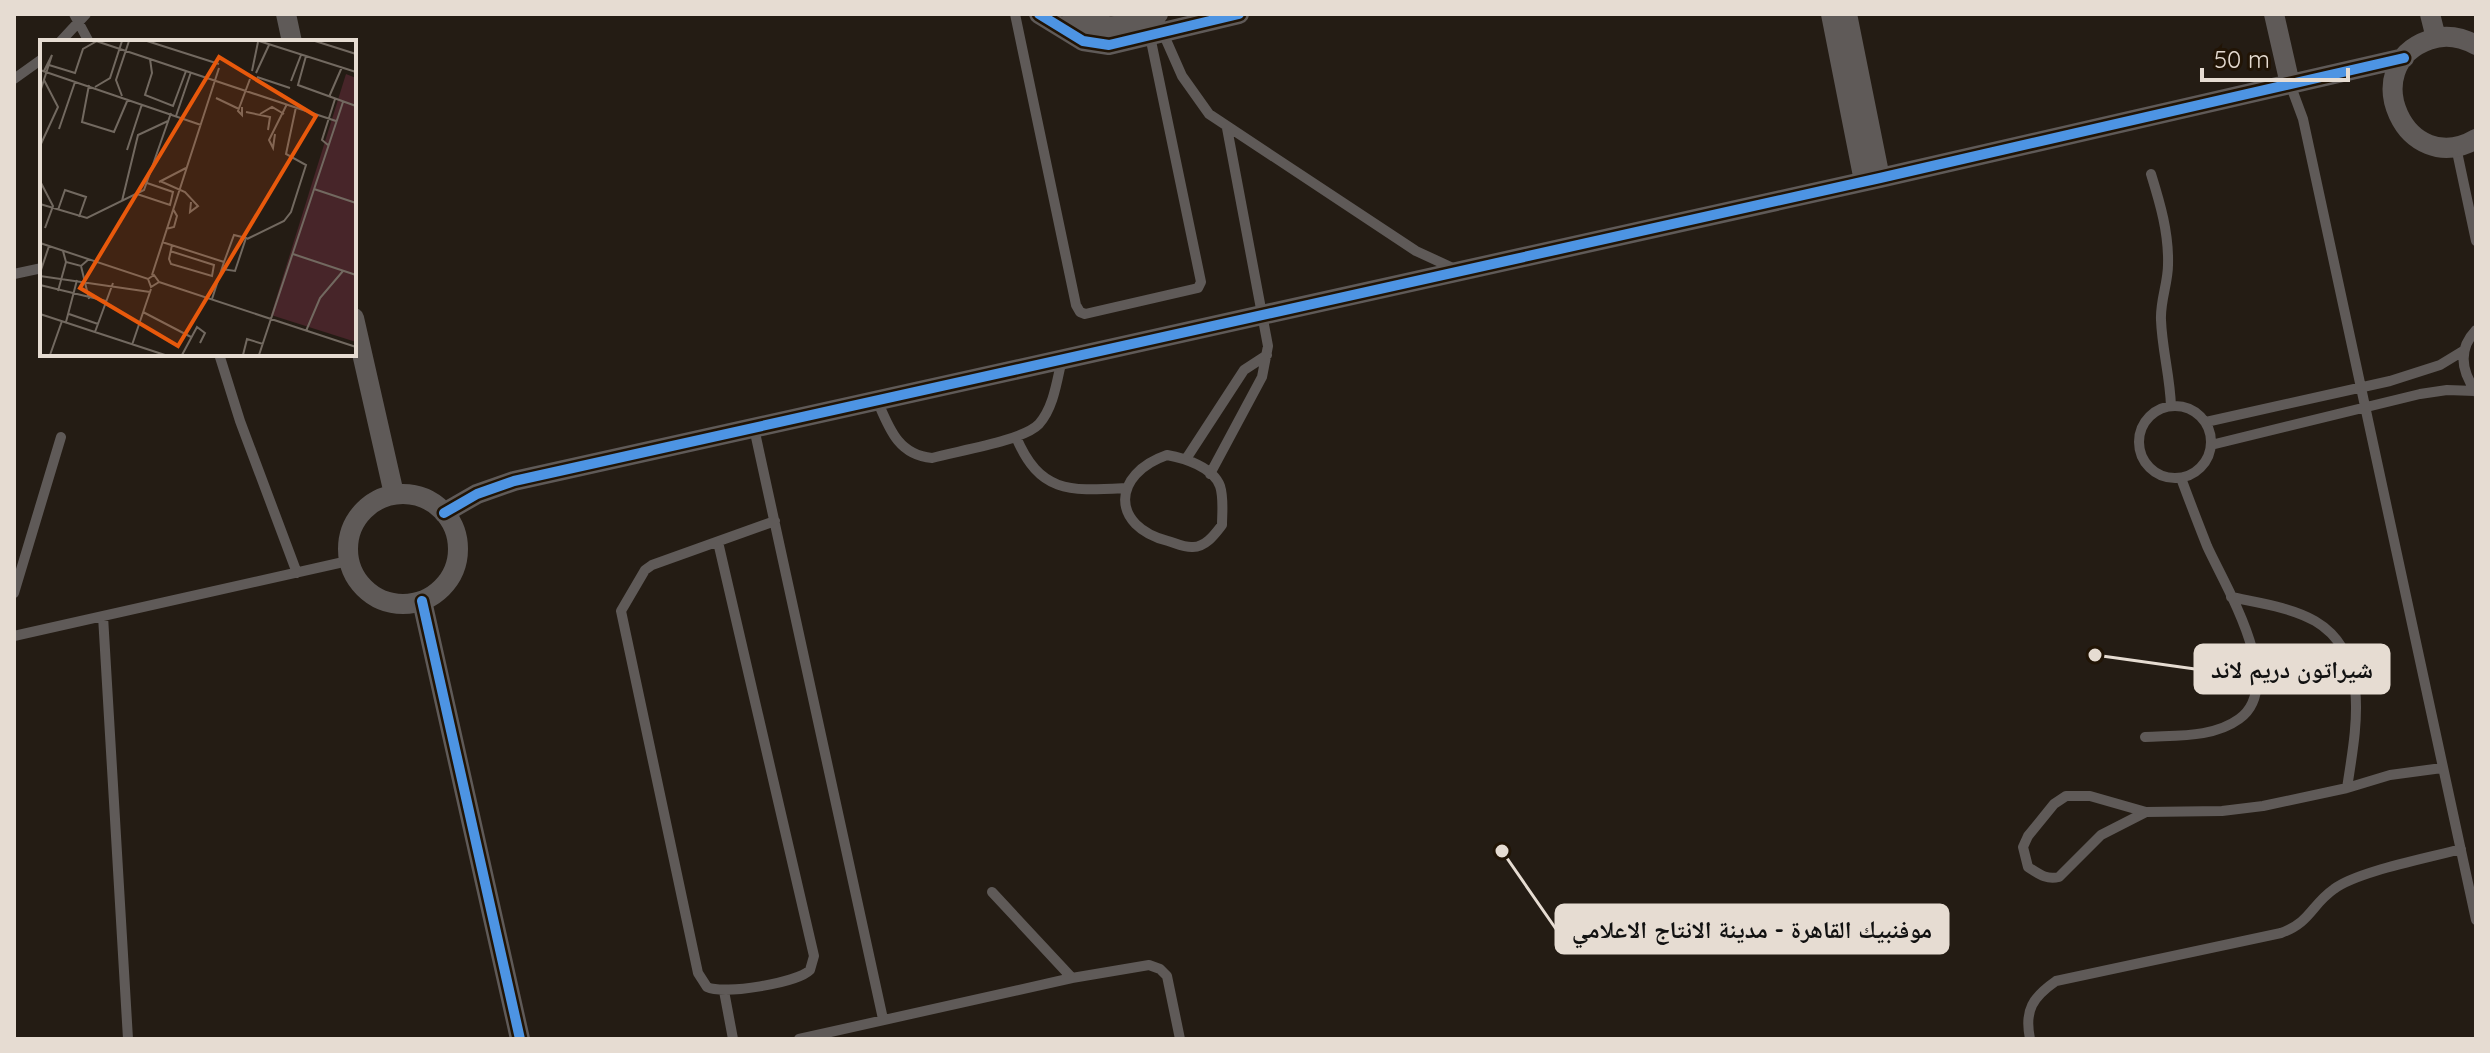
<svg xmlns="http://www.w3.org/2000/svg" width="2490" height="1053" font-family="Quicksand,'Noto Naskh Arabic',sans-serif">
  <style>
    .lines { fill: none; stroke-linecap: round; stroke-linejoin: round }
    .service { stroke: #5f5a58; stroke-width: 10 }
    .minor { stroke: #5f5a58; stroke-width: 20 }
    .cycleway-casing { stroke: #211405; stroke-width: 15 }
    .cycleway { stroke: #4d94e3; stroke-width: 10 }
    .inset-road { fill: none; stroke: #726960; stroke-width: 2 }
    .view { fill: #e8590c; fill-opacity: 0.15; stroke: #e8590c; stroke-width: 4 }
    .inset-edge { fill: none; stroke: #e6dcd2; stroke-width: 4 }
    .leader { fill: none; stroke: #e6dcd2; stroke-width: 3 }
    .callout-dot { fill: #e6dcd2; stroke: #211405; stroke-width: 3 }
    .callout { fill: #e6dcd2; stroke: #e6dcd2; stroke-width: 3 }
    .callout-label { font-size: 24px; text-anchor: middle; font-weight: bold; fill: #111 }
  </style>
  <rect width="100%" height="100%" fill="#241c14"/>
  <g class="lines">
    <path class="service" d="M74,14L89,42
      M1015,14L1076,305L1080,312L1085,314L1198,288L1201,282L1150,36
      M1163,33L1182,76L1209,114L1416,251L1455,269
      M60,42L86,14
      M14,79L42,59
      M2290,84L2303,119L2476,920
      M2456,147L2476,241
      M2151,174C2160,203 2169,233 2168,265C2168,283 2160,301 2161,320C2162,349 2170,376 2171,406
      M14,274L42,268
      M2476,330C2457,350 2462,372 2476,392
      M219,354L240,421L297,573
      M877,400C889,428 898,455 932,458C956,451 1023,441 1039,424C1054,407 1057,380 1062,359
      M2139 442a36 36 0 1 1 72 0a36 36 0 1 1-72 0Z
      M2206,422L2390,381L2440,365L2463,351
      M754,428L883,1019
      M1016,437C1040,494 1070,491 1126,488
      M2211,445L2420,394L2447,390L2475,391
      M1167,455C1184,458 1213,467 1220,486C1224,498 1222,513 1222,525C1215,534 1206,547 1193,547C1186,548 1175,543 1168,541C1110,526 1112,474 1167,455Z
      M1186,459L1244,370L1267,355
      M1210,474L1262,377L1268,346L1227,128
      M718,542L814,956L810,970C797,983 724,995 707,987L698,973L621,611L645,570L652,565L775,521
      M14,593L61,437
      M2231,597C2259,603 2290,607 2315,621C2373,655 2355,734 2347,788
      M103,616L128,1039
      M14,636L348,561
      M2145,737C2176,735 2213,738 2239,719C2287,685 2225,586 2207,546C2198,523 2189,500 2181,478
      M2146,812L2101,835L2059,877C2046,880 2039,874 2028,867L2023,847L2028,836L2054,804L2066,796H2090L2146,812L2222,811L2263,806L2347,788L2390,775L2442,768
      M992,892L1072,978
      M724,991L733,1039
      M799,1039L1072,978L1149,965L1160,969L1167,976L1180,1039
      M2030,1039C2024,1010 2033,997 2056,981L2281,933C2311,922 2311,905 2334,889C2358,871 2429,858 2461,849"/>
    <path class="minor" d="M286,14L292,42
      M1039,14L1083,41L1109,45L1239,14
      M1072,14C1107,34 1122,26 1158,14
      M1831,14L1864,181
      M1847,14L1880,178
      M2274,14L2290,84
      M2430,14L2436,38
      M2476,45C2461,37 2445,34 2429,40C2355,66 2406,180 2476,139
      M354,318L394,494
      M348 549a55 55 0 1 1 110 0a55 55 0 1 1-110 0Z
      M444,513L477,494L514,481L1880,178L2404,58
      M422,601L520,1039"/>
    <defs>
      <path id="cycleway" d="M1039,14L1083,41L1109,45L1239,14
        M444,513L477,494L514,481L1880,178L2404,58
        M422,601L520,1039"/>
    </defs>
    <use href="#cycleway" class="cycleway-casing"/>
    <use href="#cycleway" class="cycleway"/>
  </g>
  <g transform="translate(40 40)">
    <rect width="316" height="316" fill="#241c14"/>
    <path d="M306,34L316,38V302L231,275Z" fill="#472529"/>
    <path class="inset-road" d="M56,1L296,81M107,1L179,24M219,1L316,32M275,1L316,14M266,16L258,45L316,66M110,19L112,33L105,55L133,66L146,31M9,25L35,33L43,9L57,1M0,30L161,85M212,31L218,2M216,33L229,5M217,37L250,48M251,41L261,15M49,45L42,82L74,92L88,59M55,47L70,38L82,1M0,52L12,15L4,31M82,56L76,40L89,1M289,57L302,27M176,58L199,69M202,67V75L198,71L210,39M206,72L230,77L228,90M220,74L232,67L244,74M136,76L151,32M19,89L35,42M235,94L233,108L229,100L247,64M288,105L282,100L295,59M0,106L18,67L4,40M87,110L102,64M0,141L13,166L5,188M120,141L145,152L158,166L150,172L151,162M119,142L146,128M274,149L316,163M97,154L130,165L133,152L107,143M82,161L98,95L128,81M0,164L47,178L104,150L131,73M18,170L25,150L46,157L39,177M126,189L134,187L137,176L133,169M207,199L244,181L251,172L266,125L246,114L256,67M122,202L184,222M0,203L108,239L114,235L119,242L111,247L108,239M23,211L26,222L41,226L49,219M130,211L174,225L172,236L131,224L129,219L132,205M253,214L316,235M41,226L49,259M0,233L9,206M112,235L179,28M0,236L110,252M119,242L316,307M0,245L66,261M18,251L26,222M172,259L184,222L194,195L206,198L195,231L182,229M103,272L151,297M0,274L125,315M29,274L58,284M26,282L37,240M266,291L280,258L303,231M55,292L73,243M92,305L111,249M10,315L22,281M142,315L157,287L165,293L160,303M203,315L207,299L223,304M219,315L303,62"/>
    <path class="view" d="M179,17L276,76L138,306L40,248Z"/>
    <rect width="316" height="316" class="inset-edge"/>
  </g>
  <path class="leader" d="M2095 655L2195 669M1502 851L1556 929"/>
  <g class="callout-dot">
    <circle cx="2095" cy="655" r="8"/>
    <circle cx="1502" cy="851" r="8"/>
  </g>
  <g class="callout">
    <rect x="2195" y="645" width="194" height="48" rx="8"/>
    <rect x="1556" y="905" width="392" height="48" rx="8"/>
  </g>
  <g class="callout-label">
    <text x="2292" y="678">شيراتون دريم لاند</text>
    <text x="1752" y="938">موفنبيك القاهرة - مدينة الانتاج الاعلامي</text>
  </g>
  <rect width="2490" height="1053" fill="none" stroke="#e6dcd2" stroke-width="32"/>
  <path d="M2202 68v12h146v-12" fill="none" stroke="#e6dcd2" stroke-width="4"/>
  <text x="2214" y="68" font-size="24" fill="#e6dcd2" stroke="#211405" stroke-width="6" paint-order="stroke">50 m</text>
</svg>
